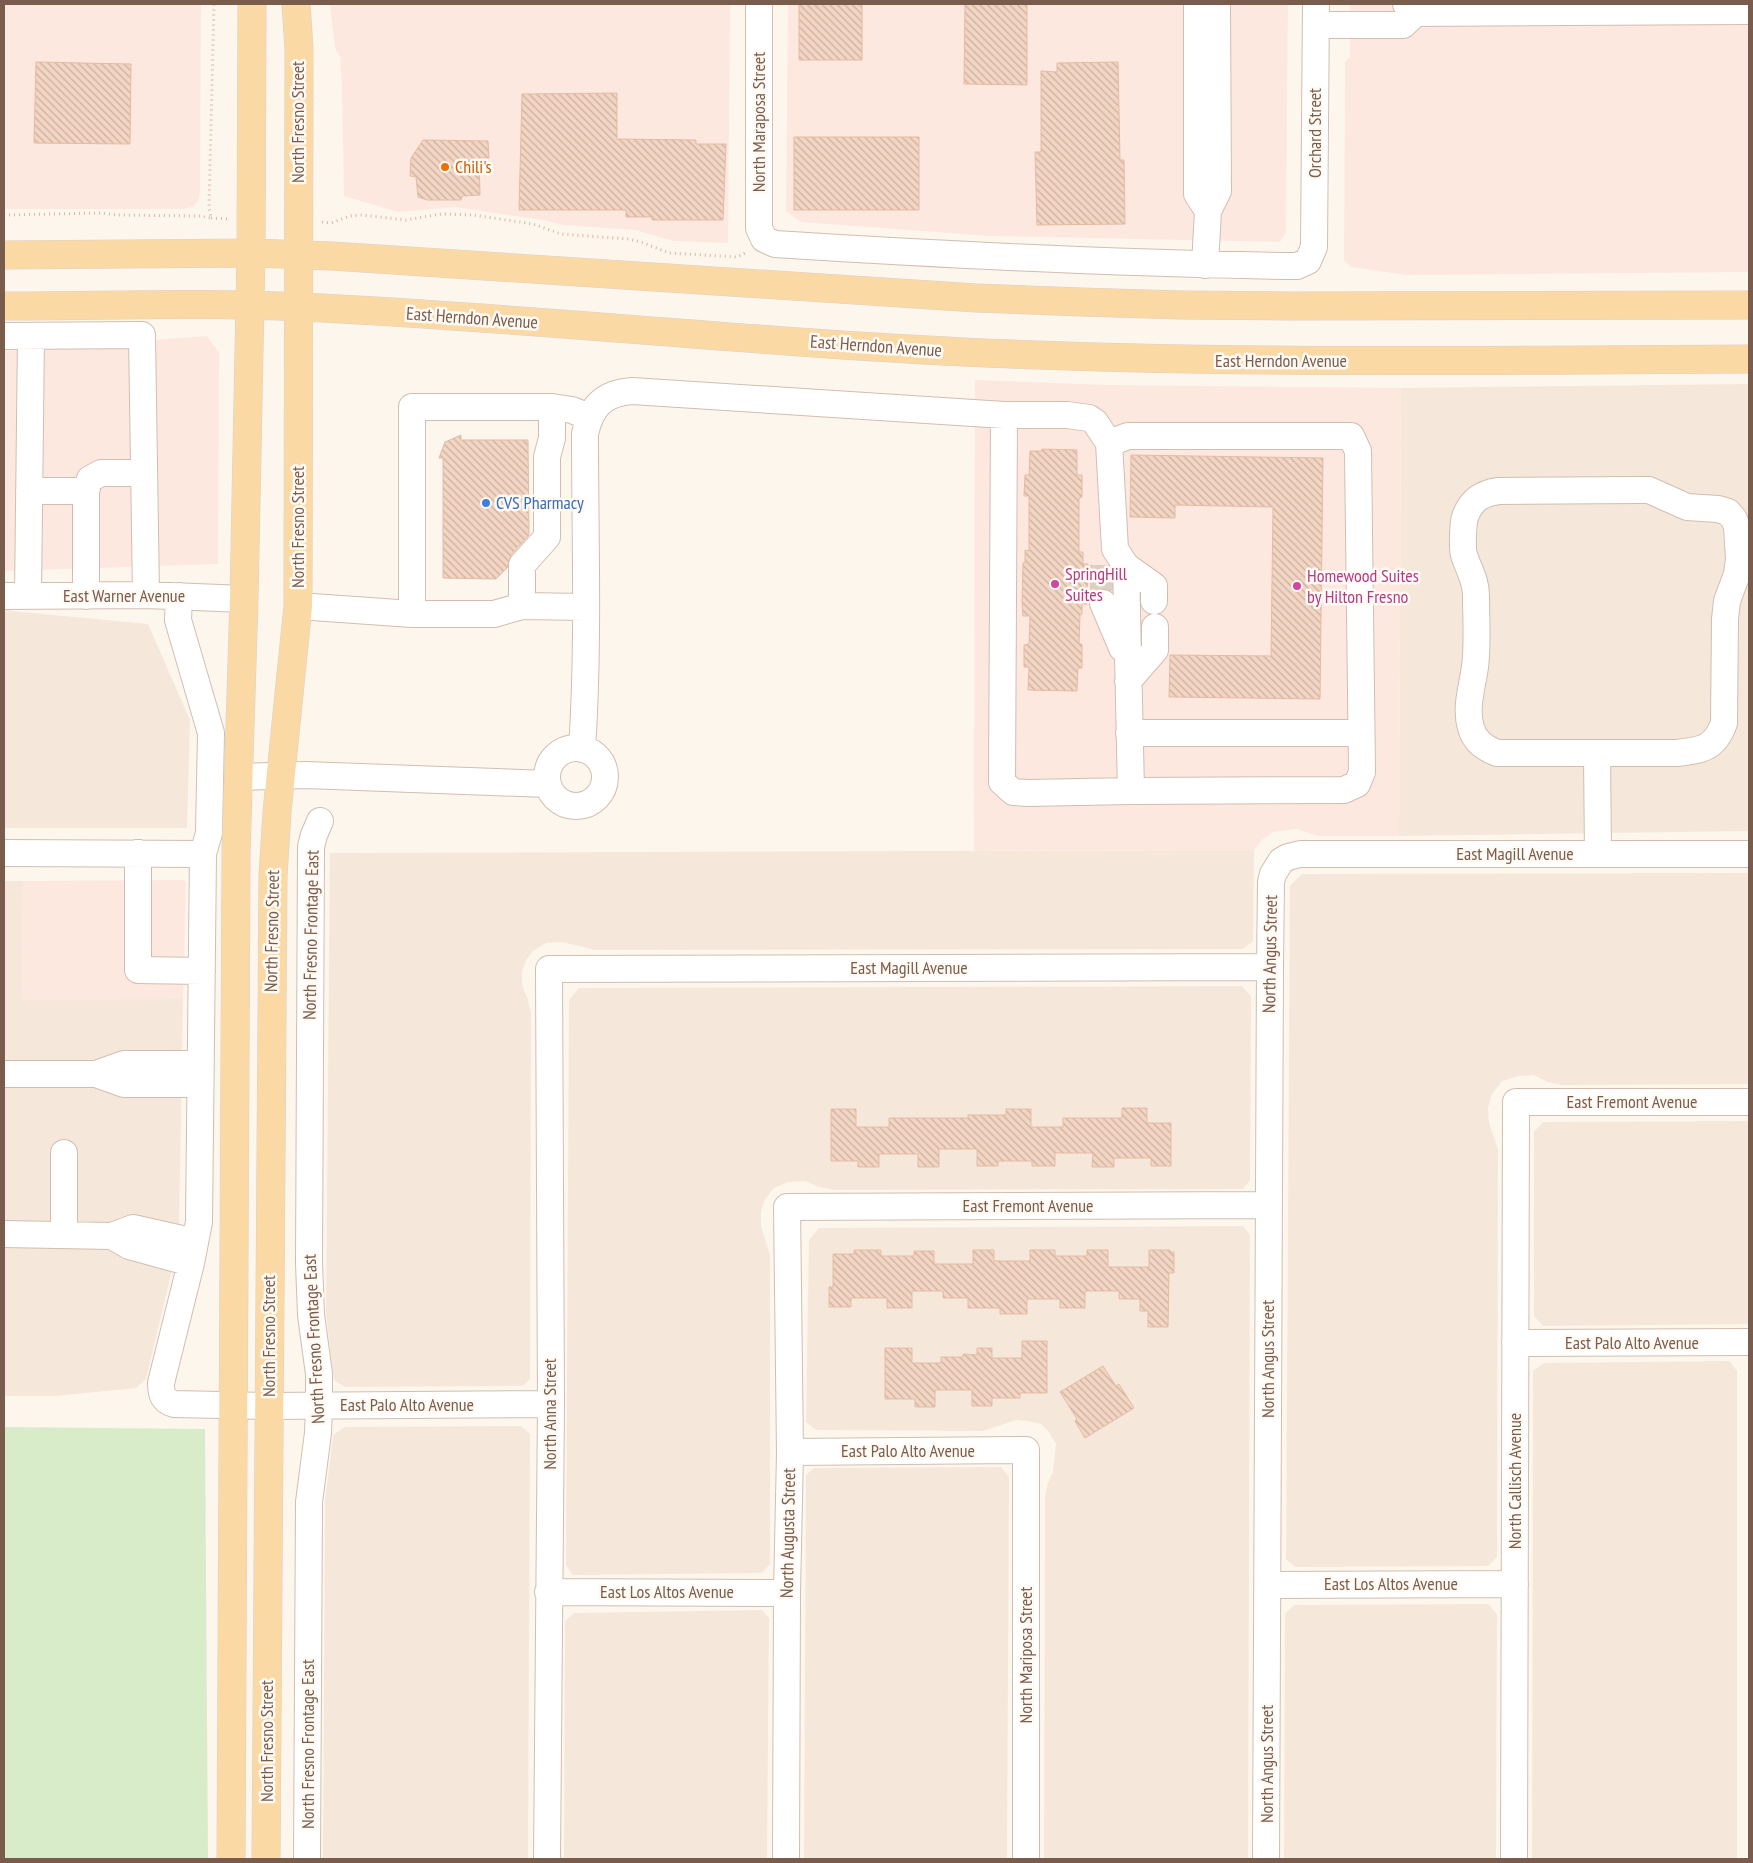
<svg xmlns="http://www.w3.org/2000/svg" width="1753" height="1863" font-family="'PT Sans Narrow',sans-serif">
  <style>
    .residential { fill: #f5e8da }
    .commercial { fill: #fde8e0 }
    .green { fill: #d8ecc9 }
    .building { fill: url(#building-back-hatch); stroke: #e6bba3 }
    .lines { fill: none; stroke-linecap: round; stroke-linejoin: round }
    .minor-tunnel { stroke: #dcd0c4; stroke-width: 26; stroke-dasharray: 26 13; stroke-linecap: butt }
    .minor-casing { stroke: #d1beb0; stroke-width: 28 }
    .major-casing { stroke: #dad1cd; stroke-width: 29 }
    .path { stroke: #d9b8a5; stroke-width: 3; stroke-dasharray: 1 4; stroke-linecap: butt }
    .minor { stroke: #fff; stroke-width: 26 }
    .major { stroke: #fbd9a5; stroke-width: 28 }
    .food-dot { fill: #e8710a; stroke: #fffaf3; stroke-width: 2 }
    .shop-dot { fill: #3f7fe0; stroke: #fffaf3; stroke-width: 2 }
    .hotel-dot { fill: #d1479c; stroke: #fffaf3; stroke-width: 2 }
    .labels { text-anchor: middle; stroke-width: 5; stroke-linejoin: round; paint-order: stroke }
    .street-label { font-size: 18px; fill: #7a5c4d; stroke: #fffaf3 }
    .food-label { font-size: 18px; fill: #c56008; stroke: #fffaf3; text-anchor: start }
    .shop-label { font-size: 18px; fill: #366cbe; stroke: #fffaf3; text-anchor: start }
    .hotel-label { font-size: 18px; fill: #b23c85; stroke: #fffaf3; text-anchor: start }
  </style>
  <defs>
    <pattern id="building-back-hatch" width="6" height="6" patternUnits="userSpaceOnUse" patternTransform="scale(1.25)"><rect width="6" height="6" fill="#f3d5c3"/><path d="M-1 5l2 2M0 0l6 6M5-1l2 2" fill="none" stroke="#cab0a1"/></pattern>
  </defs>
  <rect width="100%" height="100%" fill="#fdf6ec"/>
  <path class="residential" d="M1749,384V831L1399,836L1401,388Z
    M4,468V571L11,611L148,624L190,720L187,828H4Z
    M1254,850L1253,941L1243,949L595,950L562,942L546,943L533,951L526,960L522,971V985L528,1000L531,1014L530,1379L523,1386L345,1387L334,1380L326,1314L330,853Z
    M1749,873V1084L1562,1085L1548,1082L1534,1075L1518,1076L1502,1081L1492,1094L1488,1108L1489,1123L1498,1149L1497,1557L1488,1566L1295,1567L1286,1559L1290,886L1302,874Z
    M4,881H23L22,999H183L179,1230L172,1270L146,1379L136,1388L56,1396H4Z
    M1242,986L1251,996L1250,1180L1243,1189L835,1190L819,1187L805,1181L788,1182L774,1188L765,1199L761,1211V1226L770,1255V1564L762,1573L573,1575L566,1565L569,1000L579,988Z
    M1749,1121V1324L1543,1326L1534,1316V1132L1543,1122Z
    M1243,1226L1250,1235L1248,1859H1044L1045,1495L1048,1483L1053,1472L1056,1444L1049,1432L1041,1424L1028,1421L1016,1420L983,1431L816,1430L806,1422L809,1240L819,1228Z
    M1729,1361L1737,1371V1859H1532L1533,1371L1544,1363Z
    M521,1426L530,1434L528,1859H323L325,1502L333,1435L345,1427Z
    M1001,1467L1009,1477L1007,1859H804L806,1475L814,1468Z
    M1488,1604L1497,1614L1496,1859H1284L1285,1614L1294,1605Z
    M762,1610L769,1618L767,1859H564L565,1621L574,1613Z"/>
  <path class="commercial" d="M4,4H201L200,190L199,199L193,207L182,209H4Z
    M330,4H730L728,243L673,241L635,230L563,225L542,220L455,207L398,212L344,196L342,90L340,57L335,48Z
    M788,4H1288L1286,232L1280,242L989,236L801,222L786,211Z
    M1350,4H1749V272L1406,275L1351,267L1344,260L1345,62L1350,57Z
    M207,336L219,353L218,564L4,571V351Z
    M975,380L1108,385L1401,388L1399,836H1318L1296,829L1273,832L1262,840L1254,850L974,851Z
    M184,880L186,883L183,999L22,1000L23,881Z"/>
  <path class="green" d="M4,1427L205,1429L208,1859H4Z"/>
  <path class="building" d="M799,4H862V60H799Z
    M965,4H1027V85L964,84Z
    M36,62L131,64L130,144L34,143Z
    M1118,62L1120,160H1124L1125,224L1037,225L1035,152H1041V71L1057,72V63Z
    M617,93V139L696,140V144H726L723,220H652V217H626V210H519L522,94Z
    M794,137H919V210H794Z
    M423,140L488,141L489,158H479L480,195L462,196L461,200H427L418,197L416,177L410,176L411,158Z
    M461,435V440H528L529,535L511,555L507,568L496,579L443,578V458H439L445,442Z
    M1042,449L1077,450V475H1082V497L1079,498V552H1083V564H1088L1087,604H1082V614L1080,615L1079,644H1082V668H1078L1077,691L1028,690L1029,667H1024V645L1029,644L1030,616H1023L1022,603L1023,563H1025V550L1029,551V496H1024L1025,475H1029L1030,451H1042Z
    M1131,455L1323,458L1320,699L1169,697L1170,655L1271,656L1273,507L1175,505V518L1130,517Z
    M1122,1108H1147V1123H1171V1166H1151V1158H1114V1167H1092L1093,1153H1055V1166H1032V1161H998V1166H977V1149H939V1167H918V1154H879V1167H858V1161H831V1109H856V1127H889V1118H968V1115H1006V1109H1031V1127H1063V1118H1122Z
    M854,1250H881V1256H914V1251H934V1264H973V1250H994V1261H1030V1250H1055V1256H1087V1250H1108V1267H1149V1250H1170V1252H1174V1273H1169L1168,1327H1148V1311H1140V1299H1119V1291H1085V1308H1060V1299H1027V1314H1000V1308H968V1298H943V1291H912V1308H887V1298H851V1307H829V1287H833V1254H854Z
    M1022,1341H1047V1393H1020V1398H992V1406H972V1390H935V1407H915V1399H885V1348H912V1363H941V1357H963V1354L977,1355V1348H992V1358H1022Z
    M1103,1366L1116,1386L1119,1384L1134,1408L1085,1438L1075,1421L1077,1419L1060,1392Z"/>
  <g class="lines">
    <path class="minor-tunnel" d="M1103,565V603"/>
    <defs>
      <path id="minor" d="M759,4V228L764,239L775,244C949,255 1123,264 1297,266L1308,261L1314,247L1316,4
        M1197,4V194L1208,211L1218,191L1217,4
        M1416,13L1749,11
        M1316,25H1403L1416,13L1406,4
        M1205,265L1208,211
        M4,336L142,335L146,595
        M1004,415L1002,782L1013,792L1028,793L1131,791L1344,790L1357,784L1362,772L1358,451L1351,436H1128L1109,443
        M1639,490H1649L1687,507L1718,509L1728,512L1734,519L1737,527L1739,559L1737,574L1727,601L1725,619L1724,723C1715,748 1703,750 1677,753H1497C1485,748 1475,742 1471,728C1465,708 1472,688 1475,667C1478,644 1476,619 1476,595C1476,580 1468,568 1464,555C1462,548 1463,524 1465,517C1471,500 1482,493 1499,491Z
        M29,491H86
        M1126,566L1154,586V601
        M4,596L146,595L244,599
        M28,596L31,336
        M86,596V491L90,479L101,473H144
        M179,596L178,620L211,733L209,833L203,854L199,1222L191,1263L161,1383C161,1394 163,1401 174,1404L269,1406L551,1404
        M1103,603L1122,648
        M298,606L412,614H494L522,606L585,607
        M522,606V565L547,537V457L552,438V407
        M412,614V407H552L572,410L589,417
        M1128,681L1155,650V627
        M1129,733H1361
        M547 777a29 29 0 1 1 58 0a29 29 0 1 1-58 0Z
        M582,749C589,644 585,538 585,434C591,406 604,393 632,391L1004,415H1067L1089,418L1095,422L1109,443L1115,549L1126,566L1131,791
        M1597,754L1598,854
        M238,777L306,775L547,784
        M4,853L203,854
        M138,853V970L202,971
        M4,1074H96L124,1064H200
        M96,1074L124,1084H200
        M64,1153V1235
        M4,1234L112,1236L133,1228L195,1242
        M112,1236L129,1246L191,1263
        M1515,1343L1749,1342
        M790,1452L1026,1450V1859
        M1268,1585L1515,1584
        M548,1592L787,1593
        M307,1859L309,1502L318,1433L319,1406V1374L311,1315L309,1263L311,847L314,835L320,821
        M547,1859L551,1404L549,969L1270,967
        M786,1859L787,1593L790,1452L787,1207L1268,1205
        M1266,1859L1270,967L1271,882L1273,874L1281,861L1288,857L1300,854H1749
        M1514,1859L1516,1102H1749"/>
      <path id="major" d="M4,255L251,253L332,256L976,298L1081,302L1181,305L1288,306L1749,305
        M4,306C103,306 203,302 302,307C539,318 775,345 1012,354C1258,364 1503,360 1749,359
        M231,1859L236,854L244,599L251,253L252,4
        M266,1859L273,876L277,812L298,606L299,49L296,4"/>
    </defs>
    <use href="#minor" class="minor-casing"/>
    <use href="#major" class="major-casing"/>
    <path class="path" d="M4,215L100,213L117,215L200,216L211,218L209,207L214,4
      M211,218L231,219
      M322,222L331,223L350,216L362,215L406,220L441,214L473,215L533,224L561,234L628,239L641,242L669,253L737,257L747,252"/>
    <use href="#minor" class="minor"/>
    <use href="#major" class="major"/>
  </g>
  <circle class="food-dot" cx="445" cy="167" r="5"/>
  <circle class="shop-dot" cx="486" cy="503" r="5"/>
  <g class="hotel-dot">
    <circle cx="1055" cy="584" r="5"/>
    <circle cx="1297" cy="586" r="5"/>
  </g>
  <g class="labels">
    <g class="street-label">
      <text transform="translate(298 122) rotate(-90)" y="6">North Fresno Street</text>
      <text transform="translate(759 122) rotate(-90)" y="6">North Maraposa Street</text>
      <text transform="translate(1315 133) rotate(-90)" y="6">Orchard Street</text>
      <text transform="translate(472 318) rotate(4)" y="6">East Herndon Avenue</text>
      <text transform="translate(876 346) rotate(4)" y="6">East Herndon Avenue</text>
      <text x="1281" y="367">East Herndon Avenue</text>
      <text transform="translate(298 527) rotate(-90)" y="6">North Fresno Street</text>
      <text x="124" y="602">East Warner Avenue</text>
      <text x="1515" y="860">East Magill Avenue</text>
      <text transform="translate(272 931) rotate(-89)" y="6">North Fresno Street</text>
      <text transform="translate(311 935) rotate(-89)" y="6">North Fresno Frontage East</text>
      <text transform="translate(1270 954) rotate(-89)" y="6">North Angus Street</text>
      <text x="909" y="974">East Magill Avenue</text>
      <text x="1632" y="1108">East Fremont Avenue</text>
      <text x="1028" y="1212">East Fremont Avenue</text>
      <text transform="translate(269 1336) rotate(-90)" y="6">North Fresno Street</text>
      <text transform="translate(314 1339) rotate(-93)" y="6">North Fresno Frontage East</text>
      <text x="1632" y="1349">East Palo Alto Avenue</text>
      <text transform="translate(1268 1359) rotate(-90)" y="6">North Angus Street</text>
      <text x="407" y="1411">East Palo Alto Avenue</text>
      <text transform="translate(550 1414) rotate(-90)" y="6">North Anna Street</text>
      <text x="908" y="1457">East Palo Alto Avenue</text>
      <text transform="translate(1515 1481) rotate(-90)" y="6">North Callisch Avenue</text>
      <text transform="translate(788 1533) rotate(-89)" y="6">North Augusta Street</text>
      <text x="1391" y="1590">East Los Altos Avenue</text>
      <text x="667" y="1598">East Los Altos Avenue</text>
      <text transform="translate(1026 1655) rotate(-90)" y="6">North Mariposa Street</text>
      <text transform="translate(267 1741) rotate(-90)" y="6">North Fresno Street</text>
      <text transform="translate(308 1744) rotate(-90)" y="6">North Fresno Frontage East</text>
      <text transform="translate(1267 1764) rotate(-90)" y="6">North Angus Street</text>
    </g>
    <g class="food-label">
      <text x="455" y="173">Chili's</text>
    </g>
    <g class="shop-label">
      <text x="496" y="509">CVS Pharmacy</text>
    </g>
    <g class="hotel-label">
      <text x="1065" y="580">SpringHill<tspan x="1065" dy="21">Suites</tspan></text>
      <text x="1307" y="582">Homewood Suites<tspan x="1307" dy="21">by Hilton Fresno</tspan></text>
    </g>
  </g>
  <rect width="1753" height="1863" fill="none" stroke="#7a5c4d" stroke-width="10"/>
</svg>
